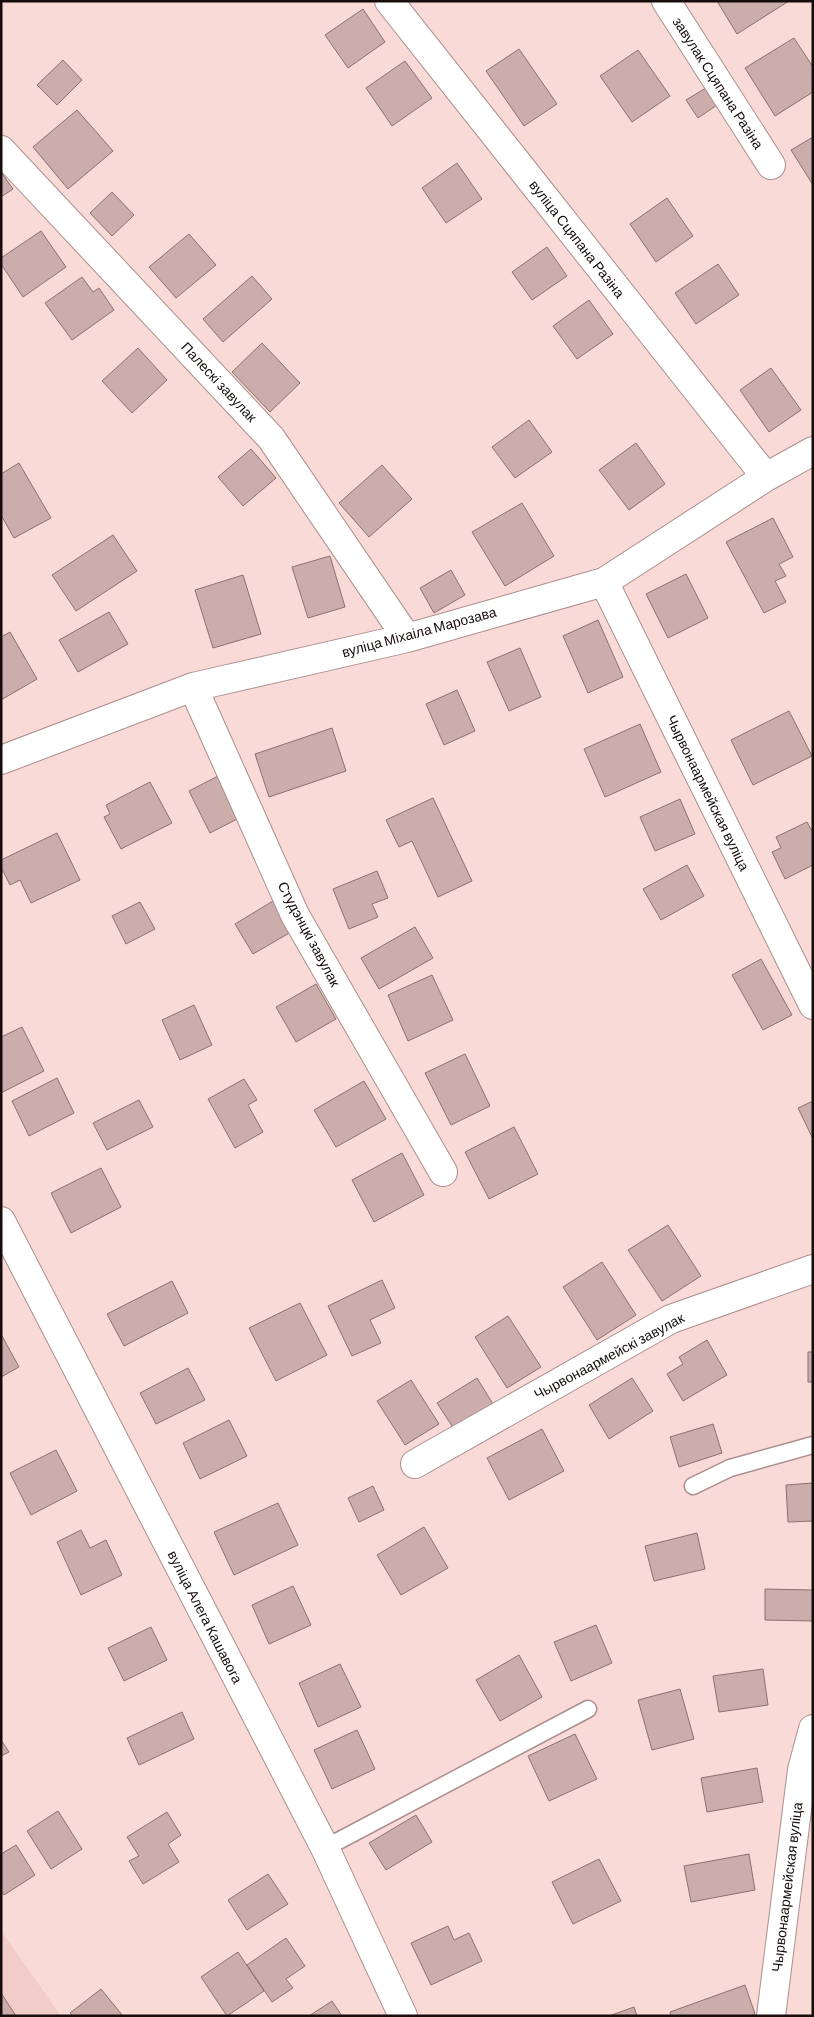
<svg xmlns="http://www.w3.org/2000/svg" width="814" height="2017" font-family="Barlow,sans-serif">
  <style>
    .built { fill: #f2ccc8 }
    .building { fill: #cbaeab; stroke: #8c716f }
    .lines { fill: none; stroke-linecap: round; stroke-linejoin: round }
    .service-casing { stroke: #ab8f8d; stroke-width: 19 }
    .minor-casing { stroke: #ab8f8d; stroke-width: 30 }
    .service { stroke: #fff; stroke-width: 16 }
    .minor { stroke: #fff; stroke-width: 28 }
    .labels { text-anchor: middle; stroke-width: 4; stroke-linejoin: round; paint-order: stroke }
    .street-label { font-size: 14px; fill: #160c0b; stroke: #fff }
  </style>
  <rect width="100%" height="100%" fill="#f9dad7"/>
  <path class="built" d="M1,1931L61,2016H1Z"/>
  <path class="building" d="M717,1H789L737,34Z
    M363,9L385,42L348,68L325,35Z
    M794,38L813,67V92L775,116L745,68Z
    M519,49L557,104L524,126L486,71Z
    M638,50L670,96L632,122L600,76Z
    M63,60L82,80L57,105L37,85Z
    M405,61L432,98L392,126L366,88Z
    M706,88L717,105L698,118L686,100Z
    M77,110L113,151L68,189L33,147Z
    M813,137V185L791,150Z
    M457,163L482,199L446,223L422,188Z
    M1,172L13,189L1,197Z
    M112,192L134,215L112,236L90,213Z
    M667,198L693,236L656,262L630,224Z
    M41,231L66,267L23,297L1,264V258Z
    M189,234L216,265L176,298L149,267Z
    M547,247L567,276L532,300L512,272Z
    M718,264L739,295L696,324L675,293Z
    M252,276L272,299L223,342L203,319Z
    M82,277L93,292L99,288L114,310L72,340L45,303Z
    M589,300L613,334L577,359L553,326Z
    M262,343L300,383L270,412L232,372Z
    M138,348L167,380L132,413L102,381Z
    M771,368L801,410L769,432L740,390Z
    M529,420L552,452L515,478L492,447Z
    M636,443L665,484L629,510L599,470Z
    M251,449L276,478L243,506L218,477Z
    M19,463L51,518L14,538L1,515V474Z
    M382,465L412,499L369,537L339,503Z
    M522,503L554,556L505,586L472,532Z
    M773,518L793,557L779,564L786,576L775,581L786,602L764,613L726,542Z
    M113,535L137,571L76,611L52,575Z
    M330,556L345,607L308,618L292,567Z
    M451,570L465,595L434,613L420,588Z
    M686,574L708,618L668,638L646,594Z
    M243,575L261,634L213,648L195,590Z
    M109,612L128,644L78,672L59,640Z
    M598,620L623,677L588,693L563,636Z
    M10,632L37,679L1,700V637Z
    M520,648L541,697L509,711L487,662Z
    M457,690L475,731L444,745L426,704Z
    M789,711L812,756L753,785L731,740Z
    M640,724L661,772L605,797L584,749Z
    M332,728L346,771L269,797L255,754Z
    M220,775L241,817L210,833L189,791Z
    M150,782L172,823L121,849L104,817L110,814L106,805Z
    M433,798L472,881L438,897L412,841L399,847L386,820Z
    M680,799L695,834L655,851L640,817Z
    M807,822L813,833V865L785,879L772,852L781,848L776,837Z
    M57,833L80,880L31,903L20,880L10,885L1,867V860Z
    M687,865L704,896L661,920L643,889Z
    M377,871L388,898L372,904L378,917L349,929L333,889Z
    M273,901L291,932L253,954L235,924Z
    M140,902L155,929L126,944L112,916Z
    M415,927L433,958L379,989L361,958Z
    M761,959L792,1015L763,1030L732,975Z
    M432,975L453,1020L408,1041L388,995Z
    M316,984L336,1019L296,1042L276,1007Z
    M194,1005L212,1045L180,1060L162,1020Z
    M22,1027L44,1071L1,1093V1037Z
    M465,1054L490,1106L451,1125L425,1073Z
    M57,1078L74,1113L29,1136L12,1101Z
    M244,1079L257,1100L248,1105L263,1132L235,1148L208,1099Z
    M364,1081L386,1119L336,1147L314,1110Z
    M139,1100L153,1127L107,1150L93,1123Z
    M813,1101V1139L798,1108Z
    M514,1127L538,1174L489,1199L465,1152Z
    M402,1153L424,1195L374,1222L352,1180Z
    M101,1168L121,1207L71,1233L51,1193Z
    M668,1225L701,1276L662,1301L628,1250Z
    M602,1262L636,1315L597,1340L563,1287Z
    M382,1280L395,1308L370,1320L381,1343L352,1356L328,1306Z
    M172,1281L188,1313L124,1346L107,1314Z
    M300,1303L327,1355L276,1381L249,1328Z
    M508,1316L541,1367L507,1388L475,1337Z
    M1,1334L19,1367L1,1377Z
    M707,1340L727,1375L683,1401L667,1374L683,1364L679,1357Z
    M808,1352H813V1382H808Z
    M188,1368L205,1400L156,1424L140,1393Z
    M477,1378L493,1404L454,1429L437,1403Z
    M632,1378L653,1411L609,1439L589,1405Z
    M411,1380L439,1424L405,1445L377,1401Z
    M229,1420L247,1456L200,1479L183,1443Z
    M713,1424L722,1453L679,1467L670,1437Z
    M542,1429L564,1471L509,1500L487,1458Z
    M56,1450L77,1491L31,1515L10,1473Z
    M813,1483V1521L788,1522L786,1485Z
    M373,1486L384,1510L359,1522L348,1498Z
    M278,1503L298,1545L234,1575L214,1532Z
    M424,1527L448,1568L401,1595L377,1555Z
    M81,1530L90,1548L106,1540L122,1575L81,1595L57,1542Z
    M697,1533L705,1569L654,1581L645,1546Z
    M293,1586L311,1625L269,1644L252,1605Z
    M765,1589L813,1590V1621L765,1620Z
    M596,1625L612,1663L571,1681L554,1642Z
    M151,1627L167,1660L124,1681L108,1648Z
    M519,1655L542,1697L500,1721L476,1680Z
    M340,1664L361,1707L318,1727L299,1683Z
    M763,1669L768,1705L719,1712L713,1676Z
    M680,1689L694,1739L652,1750L638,1700Z
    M182,1712L194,1739L139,1765L127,1738Z
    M357,1730L375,1769L332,1789L314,1750Z
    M575,1734L597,1779L549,1801L528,1756Z
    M1,1740L9,1752L1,1756Z
    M757,1768L763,1802L707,1812L701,1778Z
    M58,1811L82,1849L51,1869L27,1831Z
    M167,1812L181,1835L168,1844L179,1862L143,1884L129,1861L139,1856L127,1837Z
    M416,1815L432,1842L386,1870L369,1843Z
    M16,1845L35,1875L4,1895L1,1891V1854Z
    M749,1854L755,1890L691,1902L684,1866Z
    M599,1859L621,1901L573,1924L552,1882Z
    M268,1874L288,1904L247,1930L228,1900Z
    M448,1926L454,1940L469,1933L482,1961L431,1985L411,1943Z
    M286,1938L305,1966L286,1979L293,1988L272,2002L247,1965Z
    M238,1952L264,1991L227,2016L201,1977Z
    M745,1985L755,2014L750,2016H671L670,2012Z
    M101,1989L123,2016H73L70,2013Z
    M1,1993L16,2016H1Z
    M332,2001L342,2016H309Z
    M634,2007L637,2016H609Z"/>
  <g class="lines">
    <defs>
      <path id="service" d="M693,1486L730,1468L813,1445
        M325,1848L588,1709"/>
      <path id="minor" d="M389,1L766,477
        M666,1L771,165
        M1,150L271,438L407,638
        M604,582L813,1005
        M193,687L295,915L443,1172
        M1,760L193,687L407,638L604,582L766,477L813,451
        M1,1221L325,1848L403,2016
        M415,1464L671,1319L813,1269
        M771,2016L802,1770L813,1729"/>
    </defs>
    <use href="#service" class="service-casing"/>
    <use href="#minor" class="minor-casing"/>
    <use href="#service" class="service"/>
    <use href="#minor" class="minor"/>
  </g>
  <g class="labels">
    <g class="street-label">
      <text transform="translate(718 83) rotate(57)" y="5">завулак Сцяпана Разіна</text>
      <text transform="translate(577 239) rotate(52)" y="5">вуліца Сцяпана Разіна</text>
      <text transform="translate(219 382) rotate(47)" y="5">Палескі завулак</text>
      <text transform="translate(419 632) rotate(-15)" y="5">вуліца Міхаіла Марозава</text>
      <text transform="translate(708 793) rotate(64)" y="5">Чырвонаармейская вуліца</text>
      <text transform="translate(309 934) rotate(62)" y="5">Студэнцкі завулак</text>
      <text transform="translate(609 1356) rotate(-28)" y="5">Чырвонаармейскі завулак</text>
      <text transform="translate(205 1617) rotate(63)" y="5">вуліца Алега Кашавога</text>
      <text transform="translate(787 1887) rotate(-83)" y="5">Чырвонаармейская вуліца</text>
    </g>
  </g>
  <rect width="814" height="2017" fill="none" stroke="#160c0b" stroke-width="5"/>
</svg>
